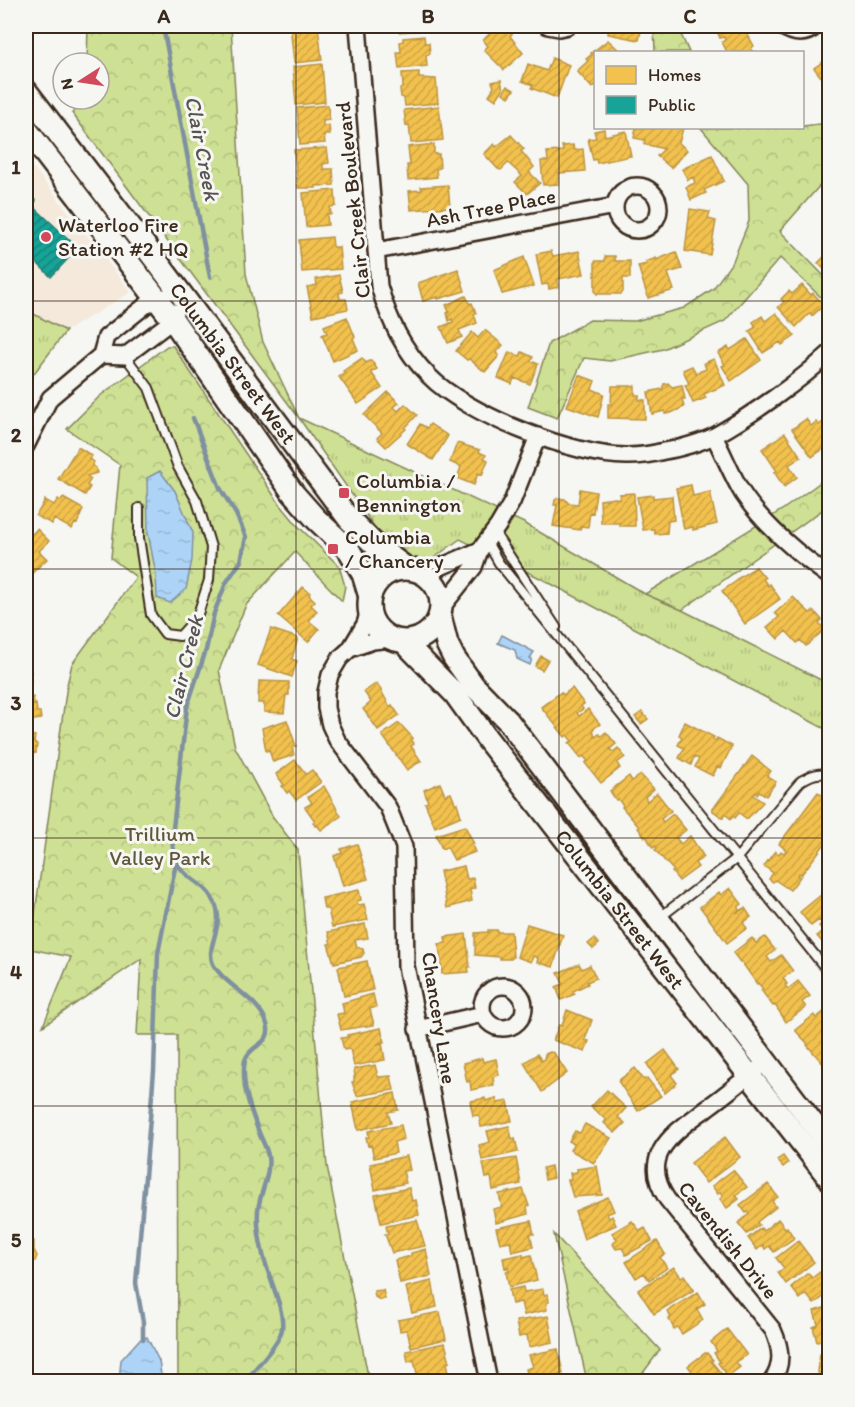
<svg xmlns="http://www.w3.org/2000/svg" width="855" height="1407" font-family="Itim,sans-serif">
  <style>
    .built { fill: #f4e9da }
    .grass { fill: url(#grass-tufts); stroke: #848559; stroke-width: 1.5 }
    .forest { fill: url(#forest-crowns); stroke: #848559; stroke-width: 1.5 }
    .water { fill: url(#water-ripples); stroke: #7f90a0; stroke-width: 1.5 }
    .homes { fill: url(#homes-hatch); stroke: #bb9440; stroke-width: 1.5 }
    .public { fill: url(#public-hatch); stroke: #227f73; stroke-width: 1.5 }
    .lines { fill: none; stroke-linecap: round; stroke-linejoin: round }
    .stream { stroke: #7f90a0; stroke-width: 4.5 }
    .lane-casing { stroke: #3b2a1e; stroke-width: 12 }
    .street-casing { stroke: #3b2a1e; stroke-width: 20 }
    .secondary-casing { stroke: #3b2a1e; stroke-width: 26 }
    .lane { stroke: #f6f6f2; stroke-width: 8 }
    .street { stroke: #f6f6f2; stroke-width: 15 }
    .secondary { stroke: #f6f6f2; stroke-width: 21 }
    .grid { fill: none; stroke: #3b2a1e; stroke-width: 1.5; stroke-opacity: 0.55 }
    .poi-dot { fill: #d1495b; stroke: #f6f6f2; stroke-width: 2 }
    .labels { text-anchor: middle; stroke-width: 6; stroke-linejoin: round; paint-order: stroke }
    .street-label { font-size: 21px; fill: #3b2a1e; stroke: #f6f6f2 }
    .poi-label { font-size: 21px; fill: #3b2a1e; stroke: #f6f6f2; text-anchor: start }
    .park-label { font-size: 21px; fill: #60583c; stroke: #f6f6f2 }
    .water-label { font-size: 22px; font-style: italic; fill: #585454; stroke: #f6f6f2 }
    .neatline { fill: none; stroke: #3b2a1e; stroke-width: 2 }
    .grid-label { font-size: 20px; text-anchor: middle; font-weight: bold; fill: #3b2a1e }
  </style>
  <defs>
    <pattern id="grass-tufts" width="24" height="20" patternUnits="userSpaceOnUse" patternTransform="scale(1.5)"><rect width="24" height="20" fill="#cee094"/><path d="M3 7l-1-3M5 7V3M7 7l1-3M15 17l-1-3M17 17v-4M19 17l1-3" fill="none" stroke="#b2c07f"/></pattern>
    <pattern id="forest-crowns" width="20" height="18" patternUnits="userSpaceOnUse" patternTransform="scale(1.5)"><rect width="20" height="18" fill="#cee094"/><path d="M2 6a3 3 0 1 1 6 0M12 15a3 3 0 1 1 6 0" fill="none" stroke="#b2c07f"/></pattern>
    <pattern id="water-ripples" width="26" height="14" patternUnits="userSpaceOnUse" patternTransform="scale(1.5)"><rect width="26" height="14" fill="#add4f7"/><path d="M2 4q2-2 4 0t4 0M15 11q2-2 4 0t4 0" fill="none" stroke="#96b6d3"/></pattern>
    <pattern id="homes-hatch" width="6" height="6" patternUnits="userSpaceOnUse" patternTransform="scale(1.5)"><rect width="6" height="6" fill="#f2c14e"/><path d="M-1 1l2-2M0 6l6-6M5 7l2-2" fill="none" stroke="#d0a644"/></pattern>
    <pattern id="public-hatch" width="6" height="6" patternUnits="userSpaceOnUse" patternTransform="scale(1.5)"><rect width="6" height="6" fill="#17a398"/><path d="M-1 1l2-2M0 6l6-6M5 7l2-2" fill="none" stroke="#16857b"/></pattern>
  </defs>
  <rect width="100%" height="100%" fill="#f6f6f2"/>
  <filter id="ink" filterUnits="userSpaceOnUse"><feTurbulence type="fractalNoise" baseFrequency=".0167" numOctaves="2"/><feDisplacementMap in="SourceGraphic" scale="12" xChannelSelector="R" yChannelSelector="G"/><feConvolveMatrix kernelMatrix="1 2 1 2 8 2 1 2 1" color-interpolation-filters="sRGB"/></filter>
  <g filter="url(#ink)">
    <path class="built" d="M26,158L131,292L66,331L26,310Z"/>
    <path class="grass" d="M26,310L66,331L26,384Z
      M299,418L524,523L645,594L682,610L829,684V731L540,578L460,539L420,568L398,561Z"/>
    <path class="forest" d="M88,26H231L246,274L263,342L299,418L72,113L88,99H99V63H87Z
      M654,26H677L689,52H655Z
      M829,123V175L780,231L829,281V305L780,258L725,321L663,349L610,361L584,358L557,418L528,407L549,343L590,320L635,321L684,308L713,289L733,261L749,221L748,184L701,128H802L803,126Z
      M167,346H173L279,503L298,526L339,566L345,586L342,601L295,552L246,605L219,670L235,747L273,817L298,850L327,1166L369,1381H178L177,1035H137L141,959L43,1026L71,957L30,949L67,685L72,664L136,577L111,558L120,465L67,429L100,396Z
      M829,476V505L682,610L645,594L782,510Z
      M554,1234L660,1350L637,1381H587Z"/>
    <path class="water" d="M160,471L175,491L193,533L192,560L186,589L170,603L157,598L156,574L148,533L147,478Z
      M502,635L534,652L530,658L532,659L530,665L517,659L515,650L498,643Z
      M147,1337L159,1361L162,1381H119L121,1360L139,1340Z"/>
    <path class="homes" d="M290,26H318L322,60L294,63Z
      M398,26H425V30L399,32Z
      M498,26L505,30L507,28L513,33L510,36L523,53L504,70L484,50L488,46L483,40Z
      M609,26H642L639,40L608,34Z
      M715,26H731L732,30L743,26L754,46L751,48L753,52H732L731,50L727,52L722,42L725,40L724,37L720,38Z
      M424,36L425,43H429L430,54L426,55L427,66L399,69L397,52H401L400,42L403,41V38Z
      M608,40L621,52H596V85L592,88L577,71L588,61L586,59L592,54L591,53Z
      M552,58L569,65L557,98L531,88L533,85L522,81L528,64L547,71Z
      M827,59L830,62V89L814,68Z
      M322,64L325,102L296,105L293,67Z
      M419,72V78L436,79L438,103L405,106L404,98L401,97L400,89L403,87L402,73Z
      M501,80L503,89L496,100L489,95L494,87L492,82Z
      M507,86L514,90L509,97L503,93Z
      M328,105L329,120L323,121V126L329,125L330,135H324L325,143L300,145L297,108Z
      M439,106L443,140L411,143L409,125L406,126L404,110Z
      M636,128H683L679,143L687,150L671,168L657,156L664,149L644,144L645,140L634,138Z
      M604,129L605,136L626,131L631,156L597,163L596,159L593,160L588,139L596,138L594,131Z
      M511,135L524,149L521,151L534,167L529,172L540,183L527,194L515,182L522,176L518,172L508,163L501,170L498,169L484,154L494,144L496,147Z
      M434,144V154H439L440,168L436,169L437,177L408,180L407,165H410L408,147Z
      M573,145L574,150L583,149L585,171L559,173V184L543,185L541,161H548L547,152L563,151L562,146Z
      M327,148L329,163L323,164V169H333L334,185L316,186V188H298L294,150Z
      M712,155L724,181L704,190L706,193L691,200L686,187L695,183L693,177L688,180L682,169Z
      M448,185L450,207L411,210L409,191L422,190L421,187Z
      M335,190L336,206L330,207L331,214H327L328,225L306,227L303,193Z
      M690,209L710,212L708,219L716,221L710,255L685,251Z
      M332,237L333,247H339L341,269L302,272L299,240Z
      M551,251L553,256L579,251L584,274L558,279L559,287L549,289L548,284L542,285L536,254Z
      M830,251V275L818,263Z
      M676,252L682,269L668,273L674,290L648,298L638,266L647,264L646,262L656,258V260Z
      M605,256H615V261H630V278H623V292L621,294H597L595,292V261H605Z
      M524,257L534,286L502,294L494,270Z
      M458,269L465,291L438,299V297L423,301L418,283Z
      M339,275L343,292L339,293L340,299H346L348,309L313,316L307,287L317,285L316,279Z
      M802,285L811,295L813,293L824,305L812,316L810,313L796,327L778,307L784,302L781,299L789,291L792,294Z
      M466,296L470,304L472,303L476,313L474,314L477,323L459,330L462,337L448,343L441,327L453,322L452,319L449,321L447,313L449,312L446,305Z
      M776,313L795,336L782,345L780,342L763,353L749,331L756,327L753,322L762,316L765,321Z
      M347,317L355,337L353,338L358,350L333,361L322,335L327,333L324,326Z
      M485,330L503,345L496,353L499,356L485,372L469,359L467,360L456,351L472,332L478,338Z
      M747,339L761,360L731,381L722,366L725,365L718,353L728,347L730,350Z
      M509,352L520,356L522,352L533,357L531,361L538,364L530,384L514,378L512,384L498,378Z
      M362,358L366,363L371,360L377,369L371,372L382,388L358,404L339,377L345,373L343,371Z
      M714,359L725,385L704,394L706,398L693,403L685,385L689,384L683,370L692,366L696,373L706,369L704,363Z
      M579,375L595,381L592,389L604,394L598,417L567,406Z
      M668,383L672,387L682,385L685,399H682L684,407L671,413L665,414V411L652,414L648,392L662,389L664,384Z
      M612,386H635V395H639V400H645V419L608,418V404H611Z
      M388,392L399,403L394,407L398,411L405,404L417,415L405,428L406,429L386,447L377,438L382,433L364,415Z
      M806,419L811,426L816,422L819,425L827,419L830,422V444L812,457L792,429Z
      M420,424L427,428L430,424L448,436L433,460L407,444Z
      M785,433L801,457L789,465L797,477L784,487L774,472L777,471L762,449Z
      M457,443L480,450L479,452L486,455L484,458L488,460L482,475L478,473L474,485L457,478L461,467L450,462Z
      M78,447L92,456L89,459L94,462L92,465L96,468L97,473L87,476L91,479L87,485L90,487L85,495L58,479Z
      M691,485L693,496L710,492L717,524L693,530V527L684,529L676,488Z
      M580,489L596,492L593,513L590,512L588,527L581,526L580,530L553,526L557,505H554L555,500L558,498L565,499L568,503L578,504Z
      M634,493L635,526H620V523H601L600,500L615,498L620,499L619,494Z
      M653,495V498L672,496L674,520L668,521L667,533L655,534L654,529L643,530L637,497Z
      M63,498L83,509L77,524L75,523L72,529L54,519L52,524L36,516L45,500L54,505L58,499L61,501Z
      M37,529L49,541L39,551L47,559L28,577L26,574V537L27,539Z
      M756,567L765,578L763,579L768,586L770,584L780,599L745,624L722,591L738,580L737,579Z
      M303,587L310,593L309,595L315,601L311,605L317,611L309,621L319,629L308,642L278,616Z
      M793,597L810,613L814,611L822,620L819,623L825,629L806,646L800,640L797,643L786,631L778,639L767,627L779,617L775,613Z
      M271,629L298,638L292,659L297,661L292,677L258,665Z
      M26,654L31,673L29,674L31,682L26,683Z
      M541,656L548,660L542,670L535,666Z
      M259,681L289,682V695H286L284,713L264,712V703H258Z
      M377,683L390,707L392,705L399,715L378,730L363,709L371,702L364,692Z
      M572,688L584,704L581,706L583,709L577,713L579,716L588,709L600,724L593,729L595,737L599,734L601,736L606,732L616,744L610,749L613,752L618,748L625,757L617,763L620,768L601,783L585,763L588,761L583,756L581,758L569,743L572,741L567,735L565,737L541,707L561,692L563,695Z
      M33,697V705L36,704L37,712H40L41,719L26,721V698Z
      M642,712L648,719L641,724L635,717Z
      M287,720L296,746L292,747L294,755L273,762L269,750L266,751L262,728Z
      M685,722L714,737L713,740L715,741L717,738L732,746L721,768L717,767L713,776L695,767L699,759L694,757L691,765L679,758L684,748L678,745L682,737L679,735Z
      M399,723L413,738L411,739L414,744L411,746L421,761L407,770L382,735Z
      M26,735L35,736L34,743L37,744L36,753L33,752L32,759L26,758Z
      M752,756L771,771L767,776L776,782L766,796L759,791L757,794L755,793L753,795L763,802L747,819L739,813L735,818L733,816L731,819L725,814L723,818L712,810Z
      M295,760L306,774L312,770L321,782L296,800L289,791L287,793L282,786L284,785L276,774Z
      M26,770H31L28,798H26Z
      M641,775L654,789L645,797L647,801L657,793L671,811L661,819L663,822L673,814L686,830L676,838L681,844L690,836L704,857L695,863L698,867L679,881L672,872L674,871L655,850L657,848L655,846L653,848L646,836L645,837L638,828L639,827L622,807L623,806L618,799L616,800L610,791L629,776L632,781Z
      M440,783L445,795L451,793L455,803H457L461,816L435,827L425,803L428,802L424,790Z
      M324,786L341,816L321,830L317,825L315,826L313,822L315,821L305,807L312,803L308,797Z
      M818,792L827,799L830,796V837L801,875L799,873L797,875L800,877L790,890L775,880L773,882L769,879L773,873L764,866L775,851L779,854L781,851L784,853L786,850L779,844Z
      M465,826L474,844L472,845L475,852L454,860L447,847L442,849L436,835Z
      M357,844L368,879L343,886L334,856L342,853L341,849Z
      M464,866L467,879L473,878L475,888L470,889L472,901L447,908L440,871Z
      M730,888L742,904L738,907L740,910L736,913L745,908L751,917L743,923L747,928L727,943L700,907L719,892L721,895Z
      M359,890L361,900L357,901L358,905L364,904L368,920L332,927L328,909H324L322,898Z
      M827,890L830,894V947L827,948L817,936L823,931L819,926L822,924L819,920L811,926L800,912Z
      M365,924L368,938L355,940L357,947L363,949L364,953L361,957L334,963L328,944H331L328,932Z
      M527,924L563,935L553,967L537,962L538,958L533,956L531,962L517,957Z
      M488,930H497V932H511L513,957L511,959H500V957L475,955V933L488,932Z
      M466,934L470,967H468L469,972L442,974L439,944L446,943L445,937Z
      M765,937L775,950L767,957L771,962L781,955L793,971L783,978L787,984L785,985L788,989L798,981L810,996L802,1002L806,1007L786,1022L775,1005L773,1006L761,990L763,989L758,983L757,984L741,961L740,962L733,953L752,938L756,943Z
      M594,939L599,944L593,949L588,944Z
      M367,961L373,990L344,996L338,967Z
      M579,964L582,969L590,965L596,978L587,982L588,984L573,991L575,994L561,1000L556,987L563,984L558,973Z
      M373,994L376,1007L370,1009L374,1025L341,1030L337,1014L344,1013L342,1003Z
      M567,1010L592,1020L585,1040L589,1041L585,1052L553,1040L559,1025L562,1026Z
      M825,1011L830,1016V1075L823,1067L825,1066L807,1045L808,1044L795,1030L814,1015L816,1018Z
      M381,1028L384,1042L377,1044L382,1043L385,1060L354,1066L350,1049L344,1050L341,1038L348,1037L347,1035Z
      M665,1050L679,1069L671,1075L677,1083L665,1093L647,1064Z
      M550,1052L554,1053L567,1073L542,1092L524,1063L537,1054L542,1061L544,1059L545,1054Z
      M482,1058L483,1062L496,1059L499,1075L493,1077L494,1085L471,1090L470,1081L467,1082L463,1063Z
      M375,1065L378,1077L391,1076L394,1090L357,1096L352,1082H354V1077H355L354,1069Z
      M635,1068L644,1080L647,1078L661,1096L638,1111L618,1081Z
      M607,1090L626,1108L618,1117L625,1123L615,1133L604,1123L606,1120L591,1107Z
      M395,1093L398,1110L388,1112L391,1123L358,1130L352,1102Z
      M485,1098L486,1101L496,1098L497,1103L508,1101L512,1121L481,1127L479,1115L473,1116L470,1101Z
      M585,1124L611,1138L594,1163L570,1150L574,1144L569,1141L575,1131L580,1133Z
      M401,1125L404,1139L394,1142L396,1153L374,1158L371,1145L368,1146L366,1137H369L368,1131Z
      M509,1126L512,1139L515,1138L518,1152L482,1160L479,1145L490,1142L487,1131Z
      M725,1137L740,1157L706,1183L691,1163Z
      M407,1156L410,1170L403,1171L406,1183L375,1190L370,1164Z
      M783,1156L788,1163L783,1167L777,1160Z
      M516,1158L521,1184L493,1190L491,1177L486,1178L483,1163Z
      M551,1166L553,1178L545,1180L543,1168Z
      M597,1166L602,1195L573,1197L568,1180H571L570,1173L577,1172V1169Z
      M733,1170L747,1187L736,1195L739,1199L727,1208L720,1199L723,1196L720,1192L718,1194L712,1186Z
      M768,1184L778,1197L772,1201L776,1207L757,1222L759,1225L747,1234L738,1223L749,1214L748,1212L746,1213L740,1205Z
      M409,1188L412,1201L416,1200L419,1215L381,1223L375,1195Z
      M523,1189L529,1206H527L528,1214L496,1223L493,1209L502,1207L499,1194Z
      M608,1197L614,1211L607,1214L609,1218L612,1216L616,1225L584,1239L575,1211Z
      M778,1219L785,1228L787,1227L794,1238L774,1252L769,1246L765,1249L763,1245L757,1250L748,1238L761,1228L763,1231Z
      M417,1220L425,1246L392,1253L385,1234H388L386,1226Z
      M531,1221L534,1234H530L533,1247L512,1252L510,1241L500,1243L496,1228Z
      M632,1221L640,1231L645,1228L652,1241L626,1255L622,1248L616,1249L613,1244L617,1239L612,1233Z
      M34,1241V1250L37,1256L35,1261H26V1242Z
      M657,1241L665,1254L660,1257L667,1268L649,1280L644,1273L636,1278L626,1262Z
      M798,1241L814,1262L786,1284L778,1273L784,1268L776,1258Z
      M426,1249L431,1276L400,1283L395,1260L411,1256V1253Z
      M523,1254V1257L531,1255L537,1280L509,1287L506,1272L509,1271L508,1267L505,1268L503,1258Z
      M674,1267L681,1277L684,1275L694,1290L654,1314L638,1290Z
      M820,1272L830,1283V1292L814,1304L806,1294L800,1299L791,1287L808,1273L812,1278Z
      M432,1281L437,1307L412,1313L406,1287Z
      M523,1287L524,1292L543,1289L544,1295L548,1294L549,1302L546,1303L547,1310L524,1315L521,1302L512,1304L509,1290Z
      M383,1290L385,1299L380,1300L375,1297L374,1291Z
      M698,1292L705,1304L697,1309L703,1320L682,1334L677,1327L674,1329L669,1319L671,1317L667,1311Z
      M830,1306V1338L817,1342L813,1327L818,1325L814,1311Z
      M440,1312L446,1339L411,1347L407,1330L400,1331L398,1320Z
      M548,1316L553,1342L529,1347L527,1335L519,1337L516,1321Z
      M727,1329L747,1355L736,1362L740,1367L728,1376L718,1363L720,1362L714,1353L717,1351L711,1342Z
      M445,1343L450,1362L447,1363L449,1372L418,1378L414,1360L408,1362L406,1351Z
      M823,1344L830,1345V1374L818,1373L819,1359L820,1354H823Z
      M558,1349L563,1374L529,1382L526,1369L533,1367L529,1355Z
      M705,1353H707L713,1360L711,1361L725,1378L721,1382H698L695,1379L697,1378L688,1366Z
      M452,1374L453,1382H434L437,1381L436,1377Z"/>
    <path class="public" d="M26,191L36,201L32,205L78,248L51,277L26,252Z"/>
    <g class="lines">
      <path class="stream" d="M163,26L210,277
        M193,418L220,488L236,514L246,537L241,561L226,583L214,613L206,650L187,707L172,837C174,886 203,873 216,906C224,927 205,947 213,964C225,986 260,999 267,1024C273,1042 254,1044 247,1056C242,1064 244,1079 245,1087C248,1104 254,1119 260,1135C263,1142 267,1149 268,1156C271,1174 260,1192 258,1210C257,1223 259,1237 262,1250C266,1273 285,1308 282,1329C280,1342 260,1362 252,1373L251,1382
        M143,1339V1322L136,1283L154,1071L158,953L176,863"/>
      <defs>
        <path id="lane" d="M125,356L149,388L178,467L197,501L211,547L209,580L197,617L180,636L165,634L151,615L139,538V508
          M494,532L556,627
          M487,542L499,563L830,974
          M659,918L737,858L801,781C811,775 818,772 830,774"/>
        <path id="street" d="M358,26L379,286C389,320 403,350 429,376C466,414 575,457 628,456C640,456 653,454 664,451C678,449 703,442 716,435C752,415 800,381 830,353
          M548,26L559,28L568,26
          M781,26C793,34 805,36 816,26
          M615 208a22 22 0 1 1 44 0a22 22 0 1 1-44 0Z
          M376,251L615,206
          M101,355L125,356L173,320L175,312
          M714,436C724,455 732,476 743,494C765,527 798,554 830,577
          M26,446L50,398L101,355L106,337L155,298L164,297
          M424,574L480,550
          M442,607L474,567L480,550L498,526L512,502L538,436
          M369,610L365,624L350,649L340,658L330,675L326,692V708L330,725L337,740L388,807L404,847L406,966L489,1382
          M350,649L373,641L390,639
          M482 1007a21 21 0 1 1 42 0a21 21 0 1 1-42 0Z
          M417,1029L483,1014
          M756,1070C740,1082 725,1095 708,1107C676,1132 637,1154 667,1199L773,1330C781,1348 784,1365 771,1382"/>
        <g id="secondary">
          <path id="s1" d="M26,91L158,263L349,519L375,545L407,569"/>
          <path d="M26,129L173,320L293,493L316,519L349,550L363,574L370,597"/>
          <circle cx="405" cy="605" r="36"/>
          <path d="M440,616L447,644L454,658L473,685L508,721L830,1146"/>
          <path id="s2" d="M404,642L455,694L488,740L830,1179"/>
        </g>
      </defs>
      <use href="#lane" class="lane-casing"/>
      <use href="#street" class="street-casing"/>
      <use href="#secondary" class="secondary-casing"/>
      <use href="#lane" class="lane"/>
      <use href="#street" class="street"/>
      <use href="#secondary" class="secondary"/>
    </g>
  </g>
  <path class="grid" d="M296,26V1382M559,26V1382M26,301H830M26,569H830M26,838H830M26,1106H830"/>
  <g class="poi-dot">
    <circle cx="46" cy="237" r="6"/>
    <rect x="338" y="487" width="12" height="12" rx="3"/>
    <rect x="327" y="543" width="12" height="12" rx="3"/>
  </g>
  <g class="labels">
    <g class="street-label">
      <text transform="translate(353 200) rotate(-96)" y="7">Clair Creek Boulevard</text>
      <text transform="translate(491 208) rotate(-11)" y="7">Ash Tree Place</text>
      <text dy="7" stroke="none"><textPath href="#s1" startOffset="342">Columbia Street West</textPath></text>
      <text dy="7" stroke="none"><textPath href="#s2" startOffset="344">Columbia Street West</textPath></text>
      <text transform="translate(439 1018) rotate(81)" y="7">Chancery Lane</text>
      <text transform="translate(728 1240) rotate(51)" y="7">Cavendish Drive</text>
    </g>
    <g class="poi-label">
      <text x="58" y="232">Waterloo Fire<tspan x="58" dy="24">Station #2 HQ</tspan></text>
      <text x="356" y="488">Columbia /<tspan x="356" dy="24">Bennington</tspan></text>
      <text x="345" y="544">Columbia<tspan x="345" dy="24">/ Chancery</tspan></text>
    </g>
    <g class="park-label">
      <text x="160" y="841">Trillium<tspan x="160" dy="24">Valley Park</tspan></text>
    </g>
    <g class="water-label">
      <text transform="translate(203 148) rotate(79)" y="8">Clair Creek</text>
      <text transform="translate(183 667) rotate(-76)" y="8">Clair Creek</text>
    </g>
  </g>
  <rect width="855" height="1407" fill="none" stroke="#f6f6f2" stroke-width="66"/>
  <rect x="594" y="51" width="210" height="78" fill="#f6f6f2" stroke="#aba49d" stroke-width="1.5"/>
  <rect x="606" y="66" width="30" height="18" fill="#f2c14e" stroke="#aba49d" stroke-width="1.5"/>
  <text x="648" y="81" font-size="18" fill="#3b2a1e">Homes</text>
  <rect x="606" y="96" width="30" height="18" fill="#17a398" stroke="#aba49d" stroke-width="1.5"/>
  <text x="648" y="111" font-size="18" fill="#3b2a1e">Public</text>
  <g transform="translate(81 81) rotate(258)"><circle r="28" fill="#f6f6f2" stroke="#aba49d" stroke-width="1.5"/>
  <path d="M0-4.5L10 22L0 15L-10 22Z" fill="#d1495b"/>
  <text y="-9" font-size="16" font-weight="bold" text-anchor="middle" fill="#3b2a1e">N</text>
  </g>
  <rect x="33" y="33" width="789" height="1341" class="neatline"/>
  <g class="grid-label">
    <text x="164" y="23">A</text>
    <text x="428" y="23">B</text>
    <text x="690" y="23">C</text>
    <text x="16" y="174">1</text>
    <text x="16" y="442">2</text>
    <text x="16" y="710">3</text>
    <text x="16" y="979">4</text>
    <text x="16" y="1247">5</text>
  </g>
</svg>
